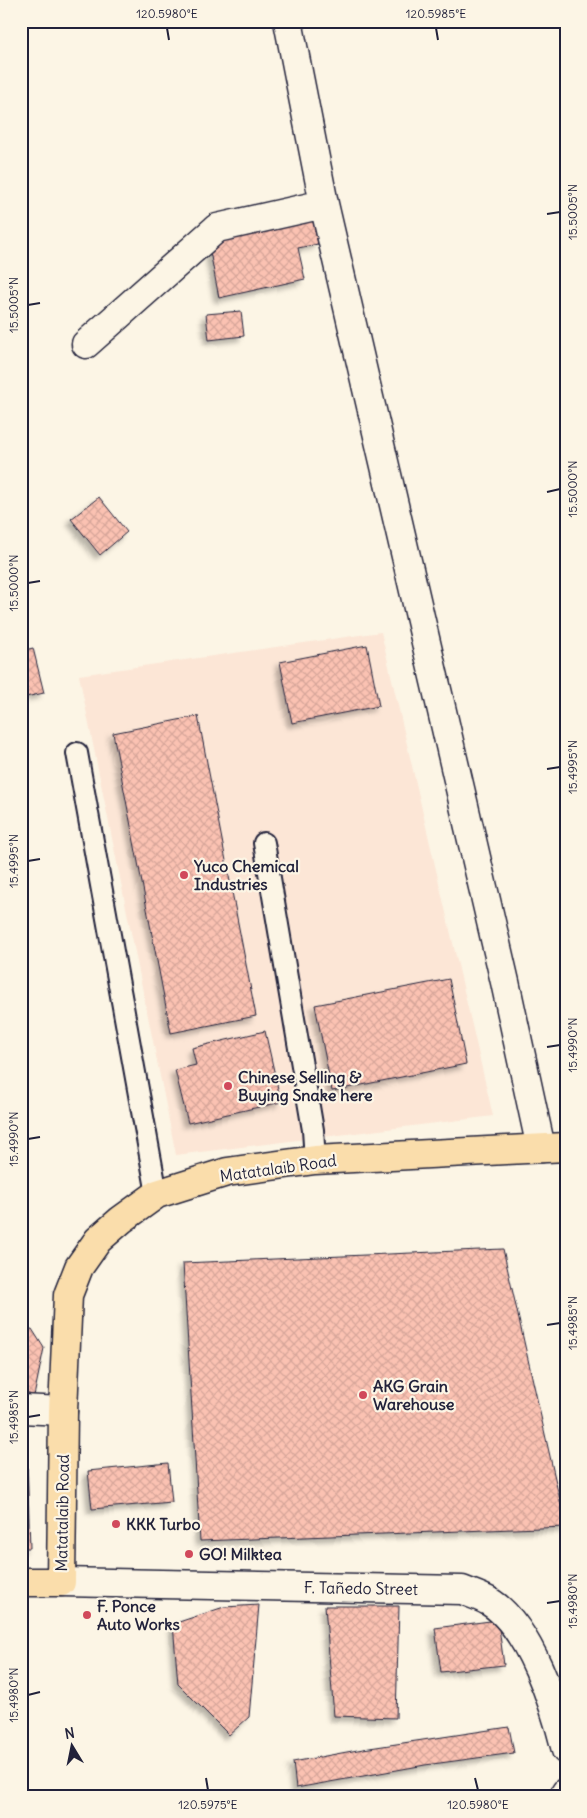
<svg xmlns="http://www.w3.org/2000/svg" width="587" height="1818" font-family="Delius,sans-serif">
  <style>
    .built { fill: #fce6d6 }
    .building { fill: url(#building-cross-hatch); stroke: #22223b; filter: url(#shadow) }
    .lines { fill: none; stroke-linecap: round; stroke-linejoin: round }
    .lane-casing { stroke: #22223b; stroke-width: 24 }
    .street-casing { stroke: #22223b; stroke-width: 31 }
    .secondary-casing { stroke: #22223b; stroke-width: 31 }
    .primary-casing { stroke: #22223b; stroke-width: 31 }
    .lane { stroke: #fcf5e5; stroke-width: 20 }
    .street { stroke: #fcf5e5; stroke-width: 28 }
    .secondary { stroke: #fcf5e5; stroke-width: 28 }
    .primary { stroke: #faddab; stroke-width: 28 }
    .ticks { fill: none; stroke: #22223b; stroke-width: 2 }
    .poi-dot { fill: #d1495b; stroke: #fcf5e5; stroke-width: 2 }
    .labels { text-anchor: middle; stroke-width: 4.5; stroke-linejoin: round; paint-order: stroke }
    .poi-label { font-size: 16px; font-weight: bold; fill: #22223b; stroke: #fcf5e5; text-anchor: start }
    .street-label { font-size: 16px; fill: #22223b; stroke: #fcf5e5 }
    .neatline { fill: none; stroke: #22223b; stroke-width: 2 }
    .ticks-label { font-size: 12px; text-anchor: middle; fill: #22223b }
  </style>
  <defs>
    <pattern id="building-cross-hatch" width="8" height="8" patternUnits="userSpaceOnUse" patternTransform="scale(1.25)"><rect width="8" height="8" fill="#fbc2b2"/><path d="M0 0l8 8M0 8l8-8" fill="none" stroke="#d7a69a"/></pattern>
    <filter id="shadow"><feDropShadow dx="-4.5" dy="4.5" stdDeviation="2.5" flood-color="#0004"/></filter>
  </defs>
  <rect width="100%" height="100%" fill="#fcf5e5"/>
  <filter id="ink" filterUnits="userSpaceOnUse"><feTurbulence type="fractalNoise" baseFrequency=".02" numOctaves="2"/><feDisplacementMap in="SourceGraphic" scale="10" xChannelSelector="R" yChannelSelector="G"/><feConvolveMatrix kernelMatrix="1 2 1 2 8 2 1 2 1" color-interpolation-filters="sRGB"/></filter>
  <g filter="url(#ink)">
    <path class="built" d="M381,632L493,1116L176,1155L79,675Z"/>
    <path class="building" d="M313,218L318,244L298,248L305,279L219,298L208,241Z
      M241,311L244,336L209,340L206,314Z
      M99,497L127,532L100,555L71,519Z
      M367,645L379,706L292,723L280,662Z
      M33,648L44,693L21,698V651Z
      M198,716L256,1016L171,1033L113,733Z
      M449,979L466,1064L332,1091L315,1005Z
      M265,1031L281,1102L188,1123L175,1070L196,1065L192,1048Z
      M503,1249L566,1527L200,1541L183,1263Z
      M32,1329L44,1348L34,1396L21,1391V1330Z
      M21,1429H26L30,1548H21Z
      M168,1463L172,1502L92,1509L88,1471Z
      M259,1605L249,1717L229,1735L178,1684L173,1624L224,1607Z
      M325,1606H399L396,1718L334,1716Z
      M498,1620L504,1665L441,1672L435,1628Z
      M509,1727L514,1753L425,1765L296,1788L293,1762L363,1749Z"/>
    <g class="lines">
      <defs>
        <path id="lane" d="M77,753L157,1194
          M264,843L313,1130L315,1160"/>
        <path id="street" d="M288,21L324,204L505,982L541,1148
          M86,344L217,228L324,204
          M21,1409L63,1411"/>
        <path id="secondary" d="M61,1582L462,1590C472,1594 482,1597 490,1602C530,1627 555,1706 566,1750
          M563,1797L566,1792"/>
        <path id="primary" d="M21,1582H61L63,1411L68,1295L79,1267L98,1240L121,1220L157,1194L227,1172L315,1160L566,1147"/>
      </defs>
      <use href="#lane" class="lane-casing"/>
      <use href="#street" class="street-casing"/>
      <use href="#secondary" class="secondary-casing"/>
      <use href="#primary" class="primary-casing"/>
      <use href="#lane" class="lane"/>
      <use href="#street" class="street"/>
      <use href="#secondary" class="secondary"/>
      <use href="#primary" class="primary"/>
    </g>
  </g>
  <path class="ticks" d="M167,28L169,40M436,28L438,40M547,214L560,212M28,305L40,303M547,492L560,489M28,583L40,581M547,769L560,767M28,861L40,859M547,1047L560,1045M28,1139L40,1137M547,1325L560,1323M28,1417L40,1415M547,1603L560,1601M28,1695L40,1692M206,1778L208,1790M475,1778L478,1790"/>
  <g class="poi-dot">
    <circle cx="184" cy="875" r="5"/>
    <circle cx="228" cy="1086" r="5"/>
    <circle cx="363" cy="1395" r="5"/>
    <circle cx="116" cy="1524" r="5"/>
    <circle cx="189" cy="1554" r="5"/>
    <circle cx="87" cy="1615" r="5"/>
  </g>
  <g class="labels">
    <g class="poi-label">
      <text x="194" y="872">Yuco Chemical<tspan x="194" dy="18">Industries</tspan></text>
      <text x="238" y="1083">Chinese Selling &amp;<tspan x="238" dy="18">Buying Snake here</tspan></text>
      <text x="373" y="1392">AKG Grain<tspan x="373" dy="18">Warehouse</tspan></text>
      <text x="126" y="1530">KKK Turbo</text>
      <text x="199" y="1560">GO! Milktea</text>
      <text x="97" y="1612">F. Ponce<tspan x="97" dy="18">Auto Works</tspan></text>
    </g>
    <g class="street-label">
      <text transform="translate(278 1168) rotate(-8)" y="6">Matatalaib Road</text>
      <text transform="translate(62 1513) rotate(-89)" y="6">Matatalaib Road</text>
      <text transform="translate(361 1588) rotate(1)" y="6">F. Tañedo Street</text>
    </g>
  </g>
  <rect width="587" height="1818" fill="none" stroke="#fcf5e5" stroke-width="55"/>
  <g transform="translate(72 1746) rotate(350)" stroke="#fcf5e5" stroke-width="4" paint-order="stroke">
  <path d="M0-4L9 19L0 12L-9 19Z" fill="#22223b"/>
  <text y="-8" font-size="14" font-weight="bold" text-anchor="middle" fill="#22223b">N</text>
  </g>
  <rect x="28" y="28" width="532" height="1762" class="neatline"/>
  <g class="ticks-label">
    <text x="167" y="18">120.5980°E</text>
    <text x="436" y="18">120.5985°E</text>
    <text transform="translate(573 212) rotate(-90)" y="4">15.5005°N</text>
    <text transform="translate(14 305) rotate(-90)" y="4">15.5005°N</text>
    <text transform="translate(573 489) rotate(-90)" y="4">15.5000°N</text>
    <text transform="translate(14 583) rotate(-90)" y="4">15.5000°N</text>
    <text transform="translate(573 767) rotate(-90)" y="4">15.4995°N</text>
    <text transform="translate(14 861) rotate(-90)" y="4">15.4995°N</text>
    <text transform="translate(573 1045) rotate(-90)" y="4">15.4990°N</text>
    <text transform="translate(14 1139) rotate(-90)" y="4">15.4990°N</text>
    <text transform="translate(573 1323) rotate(-90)" y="4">15.4985°N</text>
    <text transform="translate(14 1417) rotate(-90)" y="4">15.4985°N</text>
    <text transform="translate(573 1601) rotate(-90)" y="4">15.4980°N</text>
    <text transform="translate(14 1695) rotate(-90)" y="4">15.4980°N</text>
    <text x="208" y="1809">120.5975°E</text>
    <text x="478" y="1809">120.5980°E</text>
  </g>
</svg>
